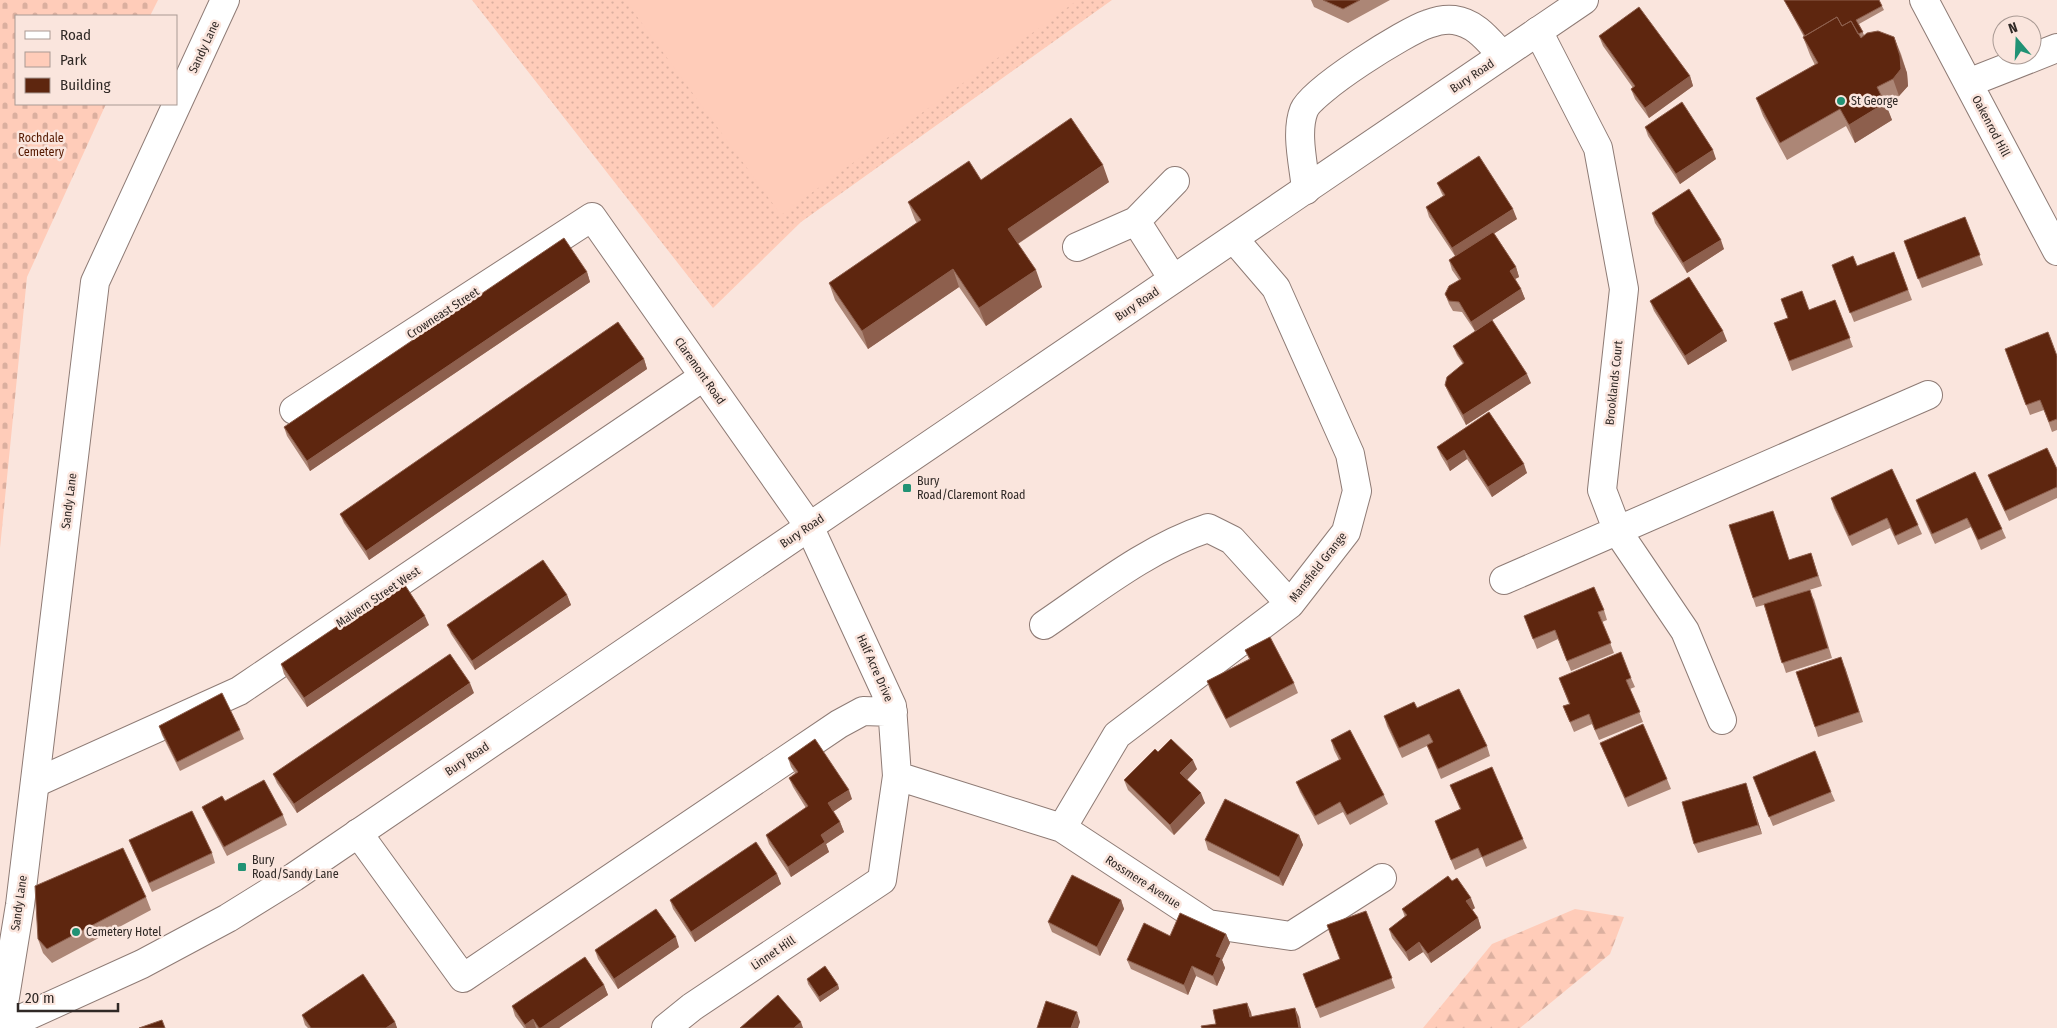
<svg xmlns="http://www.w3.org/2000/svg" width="2057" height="1028" font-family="'Fira Sans Condensed',sans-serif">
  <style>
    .grass { fill: url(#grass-dots) }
    .forest { fill: url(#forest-firs) }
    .cemetery { fill: url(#cemetery-stones) }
    .park { fill: #ffccb9 }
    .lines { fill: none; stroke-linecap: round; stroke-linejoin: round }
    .minor-casing { stroke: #8e7b75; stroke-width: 30 }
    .major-casing { stroke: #8e7b75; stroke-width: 30 }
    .minor { stroke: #fff; stroke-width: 28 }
    .major { stroke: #fff; stroke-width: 28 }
    .wall { fill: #ac8676 }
    .shaded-wall { fill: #8d5f4d }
    .building { fill: #5e260f; stroke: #8d5f4d }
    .poi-dot { fill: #219274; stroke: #fae5dd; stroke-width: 2 }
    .labels { text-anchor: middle; stroke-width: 5; stroke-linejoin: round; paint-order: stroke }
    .street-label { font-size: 12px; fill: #302926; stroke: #fae5dd }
    .poi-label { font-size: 12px; fill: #302926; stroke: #fae5dd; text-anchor: start }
    .park-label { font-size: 12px; fill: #551900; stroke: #fae5dd }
  </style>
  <defs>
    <pattern id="grass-dots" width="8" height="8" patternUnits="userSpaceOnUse" patternTransform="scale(1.25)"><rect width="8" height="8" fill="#ffccb9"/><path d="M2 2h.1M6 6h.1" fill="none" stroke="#dbaf9f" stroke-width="1.8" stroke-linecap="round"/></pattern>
    <pattern id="forest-firs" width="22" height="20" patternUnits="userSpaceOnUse" patternTransform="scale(1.25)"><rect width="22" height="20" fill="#ffccb9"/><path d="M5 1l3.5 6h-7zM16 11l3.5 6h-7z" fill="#dbaf9f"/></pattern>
    <pattern id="cemetery-stones" width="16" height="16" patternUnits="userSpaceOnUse" patternTransform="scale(1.25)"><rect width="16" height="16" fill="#ffccb9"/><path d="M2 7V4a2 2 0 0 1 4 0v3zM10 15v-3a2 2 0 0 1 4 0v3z" fill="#dbaf9f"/></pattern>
  </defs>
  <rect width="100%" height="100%" fill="#fae5dd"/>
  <path class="grass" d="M472,0H1112L801,222L713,308Z"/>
  <path class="forest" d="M1575,909L1624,917L1610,954L1520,1028H1423L1492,944Z"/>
  <path class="cemetery" d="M0,0H158L150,16H16V104H106L27,277L0,548Z"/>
  <path class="park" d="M625,0H1073L1075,2L781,215Z"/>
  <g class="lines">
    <defs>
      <path id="minor" d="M1924,0L2057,251
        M1538,31L1598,148L1624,289L1602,490L1618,532L1685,631L1722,720
        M1968,83L2057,48
        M1306,190C1304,166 1295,133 1304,110C1312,90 1406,31 1428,24C1436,21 1446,19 1454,20C1476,23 1488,40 1502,55
        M1136,221L1173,279
        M1077,247L1136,221L1175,181
        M294,410L592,217L809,526L892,706L897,776L882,880L692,1007L666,1028
        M1504,580L1928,395
        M1044,625C1097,589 1148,548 1208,528L1232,540L1290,604
        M897,776L1062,828L1208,924L1291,936L1382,878
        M35,783L239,691L703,377
        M1062,828L1117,735L1290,604L1346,532L1357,491L1350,454L1276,288L1234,239
        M358,833L463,978L839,724L863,711L893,712"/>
      <path id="major" d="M0,1028L20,905L95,282L225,0
        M1,1028L142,964L228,918L294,877L1584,0"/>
    </defs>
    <use href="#minor" class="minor-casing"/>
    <use href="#major" class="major-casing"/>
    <use href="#minor" class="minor"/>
    <use href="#major" class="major"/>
  </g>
  <path class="wall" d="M1311,0H1390L1348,23L1314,7Z
    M1784,0H1879L1884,10L1859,24L1864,35L1894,37L1901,54L1907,73L1908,86L1899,96L1886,104L1892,120L1855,143L1846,126L1787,160L1763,116L1756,98L1815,65L1810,55L1803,37H1804Z
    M1599,36L1690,76L1693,86L1649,118L1635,99L1631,89L1633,88L1603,46Z
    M1645,127L1716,159L1680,184L1648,136Z
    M981,180L1109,182L1018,244L1042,287L986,326L959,287L868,349L835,300L829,283L917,223L915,220L908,202Z
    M1437,183L1517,219L1494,233L1516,267L1519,277L1515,279L1521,289L1525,299L1475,331L1462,312L1453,311L1449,304L1445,294L1459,280L1452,270L1449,260L1455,256L1429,217L1426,207L1443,196L1441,192Z
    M1652,213L1724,249L1687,273L1655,223Z
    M1965,217L1983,265L1922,288L1904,241Z
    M1894,252L1912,300L1854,322L1832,265L1857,266Z
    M587,272L590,282L310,471L287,436L284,427Z
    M1835,300L1853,347L1792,371L1774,323Z
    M1650,301L1727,341L1688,365L1654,311Z
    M1453,346L1531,383L1466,425L1449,394L1445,385L1463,364L1457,355Z
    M2005,349L2057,356V430L2052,432L2044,410L2030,415Z
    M644,359L647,369L369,560L344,523L340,514Z
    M1489,412L1527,473L1492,497L1467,459L1450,471L1441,456L1437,447Z
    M2057,469V498L2009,521L1992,485L1988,475Z
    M1831,498L1918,525L1922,534L1898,545L1890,528L1852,546L1834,508Z
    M1916,500L2002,529L2006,538L1981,550L1971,527L1935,544L1919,509Z
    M1811,553L1822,586L1806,591L1814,599L1832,658L1786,673L1764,605L1756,607L1753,598L1789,560Z
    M567,595L571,605L475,670L451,634L447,625Z
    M1604,610L1607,620L1602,622L1614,653L1571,671L1558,639L1537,649L1524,616Z
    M429,625L307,707L284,674L281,664Z
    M1245,650L1294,683L1298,693L1230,728L1210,690L1207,681L1249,659Z
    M1845,667L1863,722L1818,737L1815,727Z
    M1559,678H1631L1635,687L1630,689L1643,722L1599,740L1592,724L1574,732L1563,706L1569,704Z
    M474,693L297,813L277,783L273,774Z
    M1417,708L1487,746L1490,756L1441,779L1427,746L1402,758L1387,726L1384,716Z
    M159,726L240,730L244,739L180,771L162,735Z
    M1331,740L1384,795L1388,804L1350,825L1343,812L1318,825L1300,792L1296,782L1339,760L1334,750Z
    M1600,743L1667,779L1671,789L1628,807Z
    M1158,752L1197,769L1187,780L1205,803L1174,835L1128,790L1124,780Z
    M788,758L852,799L833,812L840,822L844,832L826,844L829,852L791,877L769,844L766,835L806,808L793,787L789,778L795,773L791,767Z
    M1753,777L1831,792L1835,801L1773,826Z
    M1450,785L1523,839L1527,848L1486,867L1482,857L1455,870L1435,821L1460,809Z
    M1749,793L1762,834L1698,853L1694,844Z
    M225,801L283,815L287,825L227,856L206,816L202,807Z
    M1299,835L1303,845L1283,886L1208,850L1205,840Z
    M129,840L212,853L215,863L152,892L133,850Z
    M777,874L781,884L695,942L673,909L670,900Z
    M146,897L151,910L52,963L43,953L38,939Z
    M1121,900L1124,909L1100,956L1052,932L1048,922Z
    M1475,908L1472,910L1478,918L1481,928L1431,963L1423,952L1409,961L1392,938L1389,929L1405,917L1402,909Z
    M1366,911L1395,988L1320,1018L1303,974L1340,959Z
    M1226,934L1230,943L1222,960L1225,968L1217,986L1196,976L1188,995L1131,969L1127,960L1170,936Z
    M679,947L618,989L598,959L595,950Z
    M807,979L838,985L839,989L820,1002L808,984Z
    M604,985L608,995L559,1028H524L515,1016L512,1006Z
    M302,1015L395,1022L397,1028H308L305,1025Z"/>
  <path class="shaded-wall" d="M1894,37L1907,73L1908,86L1899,96L1893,79Z
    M1690,76L1693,86L1649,118L1645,108Z
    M1885,103L1892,120L1855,143L1849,125Z
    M1713,150L1716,159L1680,184L1676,174Z
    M1103,165L1109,182L1014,246L1008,229Z
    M1513,209L1517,219L1456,258L1452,248Z
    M1721,240L1724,249L1687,273L1683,263Z
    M1516,267L1519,277L1513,280L1510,271Z
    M953,269L959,287L868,349L862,331Z
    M1036,270L1042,287L986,326L979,308Z
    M587,272L590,282L310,471L307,461Z
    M1521,289L1525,299L1475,331L1471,322Z
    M1723,331L1727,341L1688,365L1685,356Z
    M644,359L647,369L369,560L366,551Z
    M1527,374L1531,383L1466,425L1463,415Z
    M1464,450L1467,459L1450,471L1447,461Z
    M1524,464L1527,473L1492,497L1488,487Z
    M567,595L571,605L475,670L472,661Z
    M425,616L429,625L307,707L304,698Z
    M470,683L474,693L297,813L294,804Z
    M1193,760L1197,769L1184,783L1180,773Z
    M1746,783L1749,793L1762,834L1758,825Z
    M849,790L852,799L831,813L828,803Z
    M1201,793L1205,803L1174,835L1170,825Z
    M840,822L844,832L826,844L829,852L791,877L788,867L821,835Z
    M1299,835L1303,845L1283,886L1279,877Z
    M777,874L781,884L695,942L691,932Z
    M1471,898L1475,908L1470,911L1466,901Z
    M1121,900L1124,909L1100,956L1097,947Z
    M1478,918L1481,928L1431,963L1428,954Z
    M1226,934L1230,943L1222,960L1225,968L1217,986L1213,976L1216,956Z
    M676,937L679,947L618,989L614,979Z
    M1419,942L1423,952L1409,961L1406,952Z
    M1192,966L1196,976L1188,995L1184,985Z
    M604,985L608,995L559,1028H541Z
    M838,985L839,989L820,1002L819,997Z
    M1247,1003L1251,1012L1254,1026L1250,1017Z
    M1295,1008L1299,1017L1301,1028H1299Z
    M1077,1012L1080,1022L1078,1028H1071Z
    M533,1019L536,1028H526L525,1025Z
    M395,1022L397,1028H386Z
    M801,1022L803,1028H794Z"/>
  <path class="building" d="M1323,0H1360L1343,9Z
    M1784,0H1879L1882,6L1856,20L1863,32L1858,34L1851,21L1842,26L1837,17L1805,36Z
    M1639,7L1690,76L1645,108L1631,89L1635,86L1599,36Z
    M1837,17L1842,26L1851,21L1861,38L1867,33L1878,31L1894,37L1900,56L1901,69L1893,79L1877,87L1885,103L1849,125L1840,109L1780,143L1756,98L1818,63L1803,37Z
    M1682,102L1713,150L1676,174L1645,127Z
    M1071,118L1103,165L1008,229L1036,270L979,308L953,269L862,331L829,283L921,220L908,202L969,161L981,180Z
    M1479,156L1513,209L1452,248L1426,207L1445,195L1437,183Z
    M1689,189L1721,240L1683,263L1652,213Z
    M1965,217L1980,255L1918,279L1904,241Z
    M1493,232L1516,267L1510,271L1521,289L1471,322L1459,302L1449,301L1445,294L1449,286L1461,279L1449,260Z
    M564,238L587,272L307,461L284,427Z
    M1894,252L1908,290L1850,313L1832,265L1853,256L1857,266Z
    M1689,277L1723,331L1685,356L1650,301Z
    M1802,291L1809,310L1835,300L1850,338L1789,361L1774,323L1788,318L1781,299Z
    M1492,320L1527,374L1463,415L1445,385L1447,377L1464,363L1453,346Z
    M618,322L644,359L366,551L340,514Z
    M2048,332L2057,356V419L2049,422L2040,400L2026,405L2005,349Z
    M1489,412L1524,464L1488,487L1464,450L1447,461L1437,447Z
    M2047,448L2057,469V487L2005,511L1988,475Z
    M1892,469L1918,525L1895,536L1887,518L1849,536L1831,498Z
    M1975,472L2002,529L1978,540L1967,518L1932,534L1916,500Z
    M1773,511L1789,560L1811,553L1818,576L1753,598L1729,525Z
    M543,560L567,595L472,661L447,625Z
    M403,582L425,616L304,698L281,664Z
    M1594,587L1604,610L1598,612L1611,643L1567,661L1555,630L1533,639L1524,616Z
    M1810,590L1828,648L1782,663L1764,604Z
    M1270,637L1294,683L1226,719L1207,681L1250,659L1245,650Z
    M1621,652L1631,678L1626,680L1640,712L1595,730L1589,714L1570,722L1563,706L1570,704L1559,678Z
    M450,654L470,683L294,804L273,774Z
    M1841,657L1859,712L1815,727L1796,672Z
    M1459,689L1487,746L1438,769L1427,745L1433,742L1429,734L1399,748L1384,716L1414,702L1417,708Z
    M222,693L240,730L177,762L159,726Z
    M1643,724L1667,779L1625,798L1600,743Z
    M1350,730L1384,795L1347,815L1340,802L1315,816L1296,782L1341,759L1331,740Z
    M815,739L849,790L828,803L840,822L821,835L825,842L788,867L766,835L808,806L789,778L798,772L788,758Z
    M1171,739L1193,760L1180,773L1201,793L1170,825L1124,780L1155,749L1158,752Z
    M1815,751L1831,792L1769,817L1753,777Z
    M1492,767L1523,839L1482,857L1478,848L1451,860L1435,821L1461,809L1450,785Z
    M264,780L283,815L224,847L202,807L222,796L225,801Z
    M1746,783L1758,825L1694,844L1682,802Z
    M1225,799L1299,835L1279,877L1205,840Z
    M192,811L212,853L149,883L129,840Z
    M756,842L777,874L691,932L670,900Z
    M123,848L146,897L47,949L38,939L35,886Z
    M1072,875L1121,900L1097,947L1048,922Z
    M1448,876L1452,881L1457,878L1471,898L1466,901L1478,918L1428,954L1419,942L1406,952L1389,929L1407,915L1402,909Z
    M656,909L676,937L614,979L595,950Z
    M1366,911L1392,978L1316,1008L1303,974L1340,959L1327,925Z
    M1180,913L1226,934L1216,956L1221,958L1213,976L1192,966L1184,985L1127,960L1144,923L1170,936Z
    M585,957L604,985L541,1028H539L533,1019L525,1025L512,1006Z
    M825,966L838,985L819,997L807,979Z
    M363,974L395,1022L386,1028H311L302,1015Z
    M778,995L801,1022L794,1028H740Z
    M1046,1001L1077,1012L1071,1028H1037Z
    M1247,1003L1250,1017L1295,1008L1299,1028H1202L1201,1026L1216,1024L1213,1010Z
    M162,1020L165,1028H139Z"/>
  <g class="poi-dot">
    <circle cx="1841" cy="101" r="5"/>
    <rect x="902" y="483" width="10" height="10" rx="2.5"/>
    <rect x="237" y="862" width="10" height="10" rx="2.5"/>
    <circle cx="76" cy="932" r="5"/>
  </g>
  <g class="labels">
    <g class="street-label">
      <text transform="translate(204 47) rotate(-65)" y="4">Sandy Lane</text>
      <text transform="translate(1472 76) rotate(-34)" y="4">Bury Road</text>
      <text transform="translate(1991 126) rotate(62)" y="4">Oakenrod Hill</text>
      <text transform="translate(1137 304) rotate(-34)" y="4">Bury Road</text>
      <text transform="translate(443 313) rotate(-33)" y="4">Crowneast Street</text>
      <text transform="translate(700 371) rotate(55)" y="4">Claremont Road</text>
      <text transform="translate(1614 383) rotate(-84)" y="4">Brooklands Court</text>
      <text transform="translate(69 501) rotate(-83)" y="4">Sandy Lane</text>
      <text transform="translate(802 531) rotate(-34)" y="4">Bury Road</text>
      <text transform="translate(1318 567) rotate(-52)" y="4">Mansfield Grange</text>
      <text transform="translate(378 597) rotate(-34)" y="4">Malvern Street West</text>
      <text transform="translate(875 668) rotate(66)" y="4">Half Acre Drive</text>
      <text transform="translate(467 759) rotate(-34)" y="4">Bury Road</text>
      <text transform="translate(1143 882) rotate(33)" y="4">Rossmere Avenue</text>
      <text transform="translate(19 903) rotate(-82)" y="4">Sandy Lane</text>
      <text transform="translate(773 953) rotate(-34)" y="4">Linnet Hill</text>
    </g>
    <g class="poi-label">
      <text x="1851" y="105">St George</text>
      <text x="917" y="485">Bury<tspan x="917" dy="14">Road/Claremont Road</tspan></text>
      <text x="252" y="864">Bury<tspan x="252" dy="14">Road/Sandy Lane</tspan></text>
      <text x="86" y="936">Cemetery Hotel</text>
    </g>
    <g class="park-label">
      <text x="41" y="142">Rochdale<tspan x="41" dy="14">Cemetery</tspan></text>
    </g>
  </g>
  <rect x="15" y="15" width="162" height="90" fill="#fae5dd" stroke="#a99a94"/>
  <rect x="25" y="31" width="25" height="8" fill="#ffffff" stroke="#a99a94"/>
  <text x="60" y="40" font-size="15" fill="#302926">Road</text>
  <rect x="25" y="52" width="25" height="15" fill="#ffccb9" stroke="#a99a94"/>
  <text x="60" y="65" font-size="15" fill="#302926">Park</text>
  <rect x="25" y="78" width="25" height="15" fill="#5e260f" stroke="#a99a94"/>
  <text x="60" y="90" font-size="15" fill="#302926">Building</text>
  <g transform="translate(2017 40) rotate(341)"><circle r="24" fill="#fae5dd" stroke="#a99a94"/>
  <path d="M0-4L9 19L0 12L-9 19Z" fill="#219274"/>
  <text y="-8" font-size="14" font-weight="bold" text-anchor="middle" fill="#302926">N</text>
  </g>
  <path d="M18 1003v8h100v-8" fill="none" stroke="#302926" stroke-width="2.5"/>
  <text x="25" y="1003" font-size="15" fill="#302926" stroke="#fae5dd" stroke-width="4" paint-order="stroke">20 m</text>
</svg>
